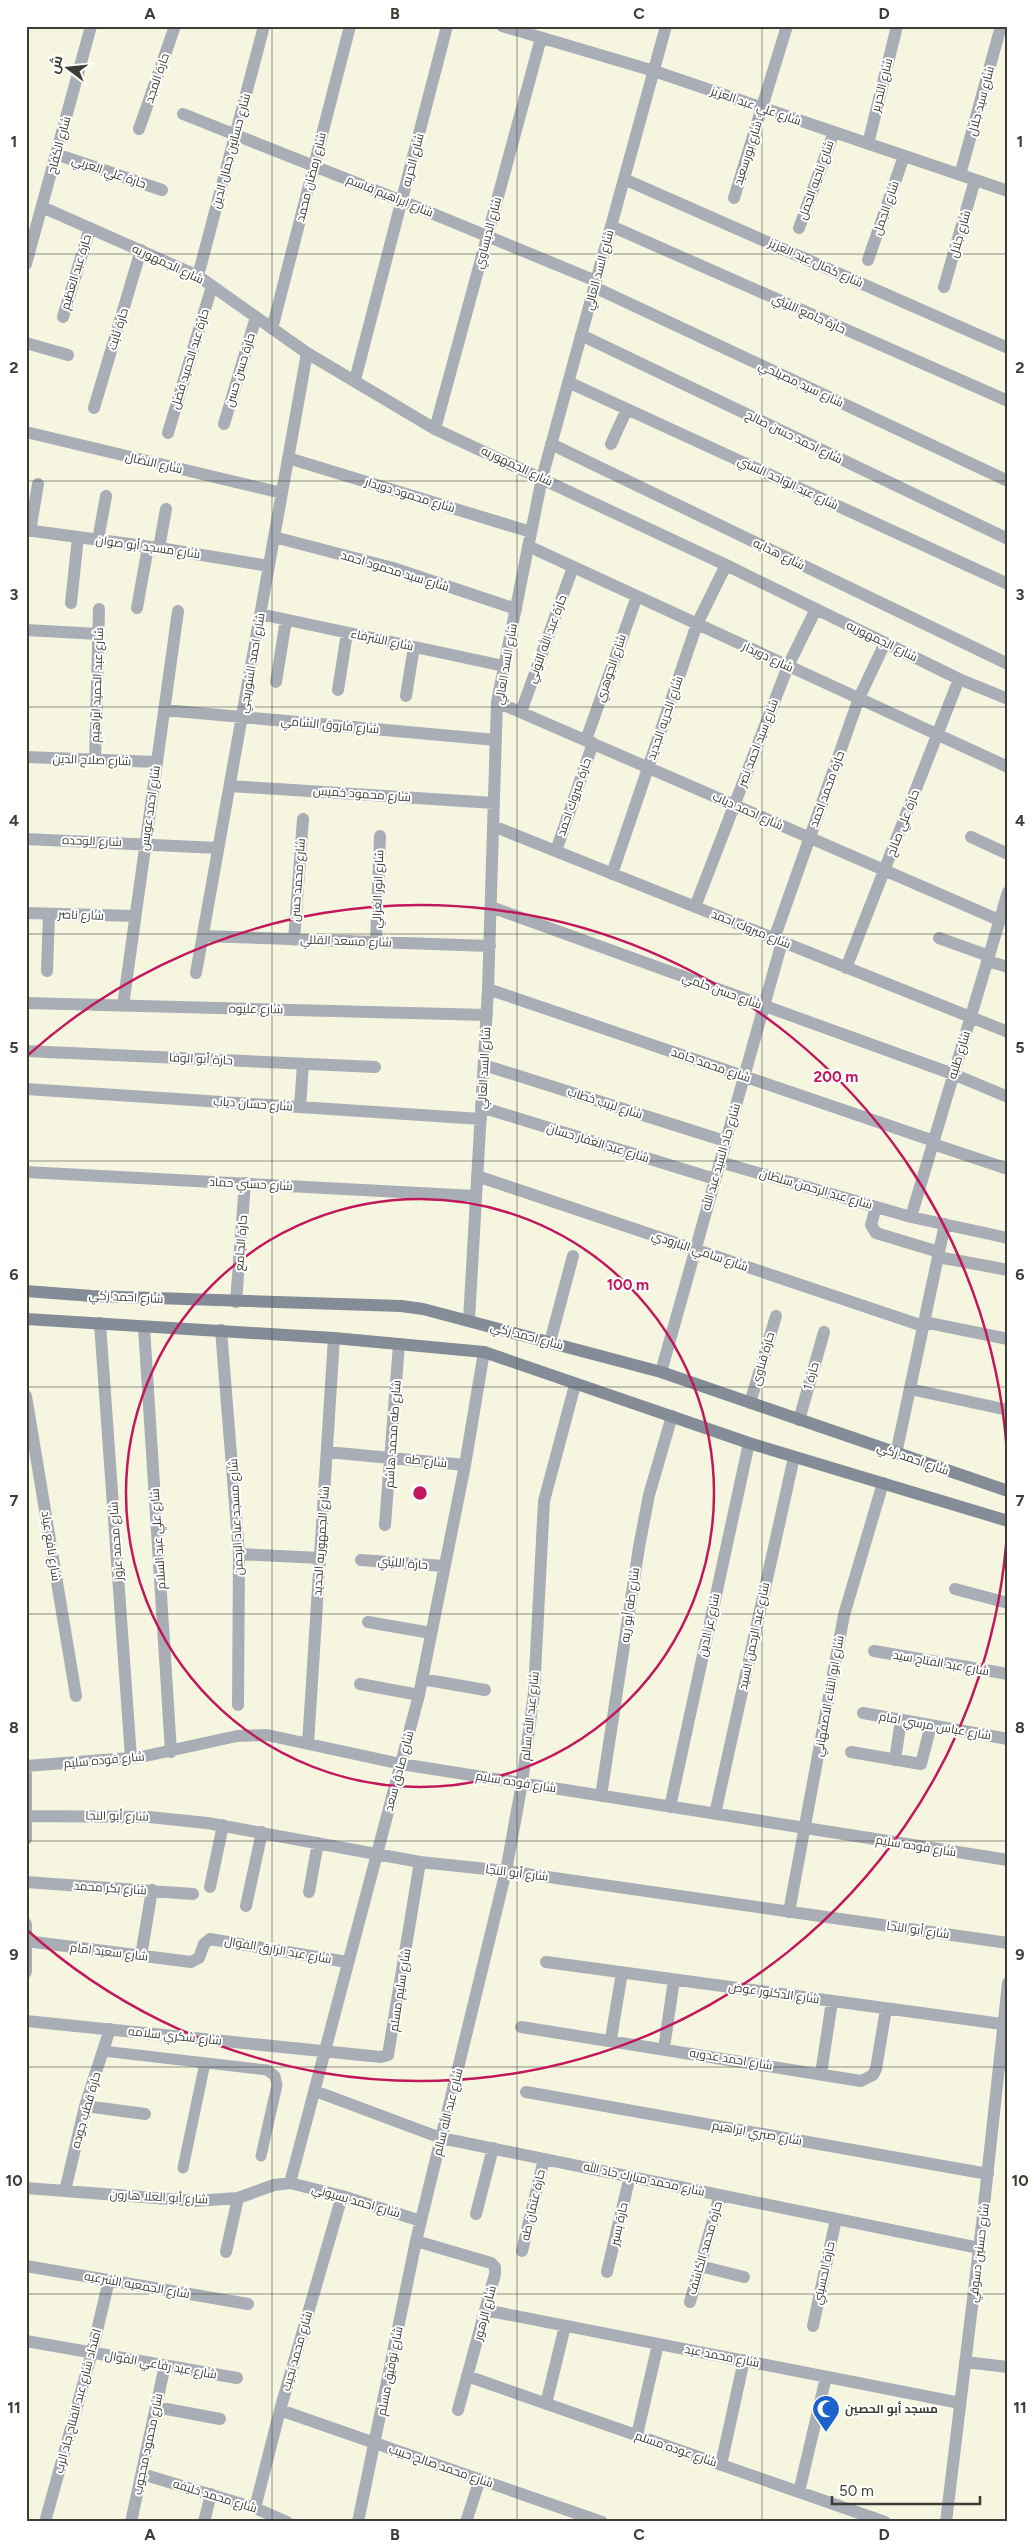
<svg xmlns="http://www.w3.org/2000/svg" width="1034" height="2548" font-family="Figtree,Cairo,sans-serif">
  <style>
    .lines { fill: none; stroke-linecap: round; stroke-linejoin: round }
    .lane { stroke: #a9aeb6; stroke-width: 11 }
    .street { stroke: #a9aeb6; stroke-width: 12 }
    .secondary { stroke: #848c97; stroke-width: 12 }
    .grid { fill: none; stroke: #3d3d35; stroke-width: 1; stroke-opacity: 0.55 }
    .ring { fill: none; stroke: #c2185b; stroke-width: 2.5 }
    .labels { text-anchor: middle; stroke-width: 4; stroke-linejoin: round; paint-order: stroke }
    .street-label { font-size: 12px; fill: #3d3d35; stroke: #fff }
    .poi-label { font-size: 12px; font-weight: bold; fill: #3d3d35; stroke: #fff; text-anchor: start }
    .centre { fill: #c2185b; stroke: #fff; stroke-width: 2.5 }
    .ring-label { font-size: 15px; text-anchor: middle; font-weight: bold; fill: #c2185b; stroke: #fff; stroke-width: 4; stroke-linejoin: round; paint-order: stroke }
    .neatline { fill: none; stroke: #3d3d35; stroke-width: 2 }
    .grid-label { font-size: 16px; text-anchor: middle; font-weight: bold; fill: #3d3d35 }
  </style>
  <rect width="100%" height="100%" fill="#f6f6e0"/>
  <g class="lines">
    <path class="lane" d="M103,2051L267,2070L275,2076L277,2085L261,2156
      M183,2168L205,2063"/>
    <path class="street" d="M502,26L654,71L1008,191
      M183,114L402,201L596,281
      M139,129L175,26
      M868,144L897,26
      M56,154L162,190
      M960,175L1001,26
      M624,179L1008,348
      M734,198L787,26
      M42,207L198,276L307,353L435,429L726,565L959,679L1008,699
      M611,226L1008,401
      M799,228L834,132
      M868,260L904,156
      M26,264L91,26
      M198,276L264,26
      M594,287L1008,481
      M944,287L975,180
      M63,317L90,228
      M272,329L350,26
      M581,335L1008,539
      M26,343L68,355
      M355,380L447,26
      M568,382L1008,584
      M94,408L141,250
      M224,424L256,317
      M435,429L541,38
      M26,432L282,493
      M168,433L212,286
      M551,444L1008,664
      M611,444L627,409
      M288,458L531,532
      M26,530L159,548L269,566
      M30,531L38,484
      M274,537L393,568L516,609
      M98,540L106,496
      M528,546L1008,767
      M159,548L166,509
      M71,603L78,537
      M137,608L148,547
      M260,614L504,666
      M26,630L99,634
      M276,682L286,620
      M338,690L347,633
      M406,696L414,647
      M497,702L999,920
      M164,710L496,740
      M521,712L573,567
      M586,740L637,596
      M26,757L157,762
      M95,760L99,609
      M230,786L494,803
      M493,826L1008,1032
      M971,837L1008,854
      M26,839L218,848
      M556,851L593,743
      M612,874L697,624L726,565
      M491,907L953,1074L1008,1097
      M695,907L788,666L816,609
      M26,913L135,916
      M203,936L490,946
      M939,938L989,956
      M774,939L859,698L885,643
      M294,940L303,819
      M376,942L380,836
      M987,961L1008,967
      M846,968L959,679
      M47,971L49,914
      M196,973L307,353
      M488,989L934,1141
      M26,1003L487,1015
      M123,1006L178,611
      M26,1051L375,1067
      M484,1065L725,1141
      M26,1089L481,1119
      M300,1107L303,1064
      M481,1107L715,1179
      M933,1144L1008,1169
      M720,1162L911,1217L1008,1238
      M26,1172L476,1196
      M477,1176L923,1326
      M876,1207L871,1225L876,1233L939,1252
      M911,1217L1008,892
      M938,1257L1008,1270
      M236,1302L245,1183
      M469,1320L488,989L497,702L542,478L666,26
      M924,1322L1008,1339
      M100,1323L131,1758
      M144,1327L171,1752
      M221,1330L239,1554L238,1705
      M550,1342L573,1256
      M661,1372L782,942
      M910,1389L1008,1410
      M26,1396L76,1696
      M750,1403L776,1316
      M799,1420L824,1332
      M327,1452L465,1465
      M896,1454L945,1224
      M385,1525L399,1344
      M239,1554L320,1558
      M361,1560L444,1566
      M955,1589L1008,1603
      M368,1622L431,1633
      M874,1651L1008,1674
      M422,1679L485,1690
      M360,1684L419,1695
      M863,1713L1008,1739
      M308,1744L334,1338
      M851,1752L921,1764L931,1725
      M895,1760L901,1720
      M26,1766L141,1757L237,1736L267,1735L401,1764L1008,1860
      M26,1766V1839
      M601,1796L639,1547L649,1495L672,1416
      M670,1807L749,1443
      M715,1814L794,1457
      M26,1816L149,1817L207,1823L420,1862L506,1871L1008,1943
      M26,1882L193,1894
      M210,1887L223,1825
      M309,1892L318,1843
      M246,1906L262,1832
      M789,1912L844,1615L883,1483
      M26,1924V1972
      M26,1941L191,1962L199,1958L204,1944L210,1939L347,1962
      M141,1956L152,1890
      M546,1962L1002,2024
      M26,2021L381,2057L388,2055L420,1862
      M521,2027L861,2081L873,2075L876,2069L886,2009
      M611,2039L622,1972
      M664,2048L674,1980
      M821,2074L832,2001
      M315,2091L441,2138L979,2248
      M526,2092L988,2174
      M85,2106L145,2114
      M290,2183L419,1695L465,1465L484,1352
      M26,2188L195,2201L238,2198L274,2185L290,2183L342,2196L421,2221
      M65,2191L85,2106L110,2029
      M476,2214L493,2148
      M416,2241L491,2263L495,2267V2274L458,2410
      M522,2251L544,2159
      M226,2252L238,2198
      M26,2266L248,2304
      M700,2266L744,2277
      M607,2272L630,2176
      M690,2302L720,2195
      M485,2310L960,2403
      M813,2326L836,2219
      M26,2341L237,2378
      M965,2362L1008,2367
      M467,2376L885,2522
      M546,2404L565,2326
      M156,2407L220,2419
      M280,2410L602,2522
      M637,2435L658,2344
      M721,2465L744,2360
      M142,2474L255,2508L287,2522
      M799,2492L826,2377
      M255,2508L280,2410L342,2196
      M45,2522L92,2352L109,2280
      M131,2522L165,2365
      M204,2522L211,2494
      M358,2522L416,2241L506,1871L522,1783L534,1693L544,1501L575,1385
      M466,2522L480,2479
      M946,2522L982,2224L1008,1983"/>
    <path class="secondary" d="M26,1291L92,1296L401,1306L423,1309L661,1372L1008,1491
      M26,1319L334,1338L484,1352L749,1443L1008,1521"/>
  </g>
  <path class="grid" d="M272,26V2522M517,26V2522M762,26V2522M26,254H1008M26,481H1008M26,707H1008M26,934H1008M26,1161H1008M26,1387H1008M26,1614H1008M26,1841H1008M26,2067H1008M26,2294H1008"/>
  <g class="ring">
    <circle cx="420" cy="1493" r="294"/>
    <path d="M1008 1514A588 588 0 0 1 27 1930M27 1056A588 588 0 0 1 1008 1472"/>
  </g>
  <defs>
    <symbol id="mosque-pin" viewBox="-11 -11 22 30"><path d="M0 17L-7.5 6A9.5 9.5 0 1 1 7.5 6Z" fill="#1d61cd" stroke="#fff"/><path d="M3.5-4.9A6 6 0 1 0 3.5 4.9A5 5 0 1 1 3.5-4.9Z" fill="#fff"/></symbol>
  </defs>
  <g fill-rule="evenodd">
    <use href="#mosque-pin" x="810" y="2393" width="32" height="43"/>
  </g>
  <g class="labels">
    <g class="street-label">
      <text transform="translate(157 78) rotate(-71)" y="4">حارة المجد</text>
      <text transform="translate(882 85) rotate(-76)" y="4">شارع التحرير</text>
      <text transform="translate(981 101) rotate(-75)" y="4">شارع سيد جلال</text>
      <text transform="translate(756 106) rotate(19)" y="4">شارع علي عبد العزيز</text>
      <text transform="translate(59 145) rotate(-75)" y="4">شارع الكفاح</text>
      <text transform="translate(231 151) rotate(-75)" y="4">شارع حسانين جمال الدين</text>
      <text transform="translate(748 153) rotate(-72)" y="4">شارع بورسعيد</text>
      <text transform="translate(413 160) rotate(-75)" y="4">شارع الحريه</text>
      <text transform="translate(109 172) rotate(19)" y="4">حارة علي العربي</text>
      <text transform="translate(311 177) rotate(-76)" y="4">شارع رمضان محمد</text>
      <text transform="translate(816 180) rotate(-70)" y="4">شارع ناحيه الجمل</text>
      <text transform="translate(390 196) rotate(22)" y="4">شارع ابراهيم قاسم</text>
      <text transform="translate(886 208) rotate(-71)" y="4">شارع الجمل</text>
      <text transform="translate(488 233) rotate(-75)" y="4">شارع الدبساوي</text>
      <text transform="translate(960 234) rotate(-74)" y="4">شارع جلال</text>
      <text transform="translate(816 263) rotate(24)" y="4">شارع كمال عبد العزيز</text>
      <text transform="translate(168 264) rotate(25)" y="4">شارع الجمهوريه</text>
      <text transform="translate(599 270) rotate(-75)" y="4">شارع السد العالي</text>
      <text transform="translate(76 272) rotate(-73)" y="4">حارة عبد العظيم</text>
      <text transform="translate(809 314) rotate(24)" y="4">حارة جامع الليثي</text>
      <text transform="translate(118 329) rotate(-73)" y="4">حارة ثابت</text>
      <text transform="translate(190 359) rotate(-73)" y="4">حارة عبد الحميد فضل</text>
      <text transform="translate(240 370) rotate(-73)" y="4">حارة حسن حسن</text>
      <text transform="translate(801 384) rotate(25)" y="4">شارع سيد مصيلحي</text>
      <text transform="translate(794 437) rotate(26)" y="4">شارع احمد حسن صالح</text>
      <text transform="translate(154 463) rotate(13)" y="4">شارع النضال</text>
      <text transform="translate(517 466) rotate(25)" y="4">شارع الجمهوريه</text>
      <text transform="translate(788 483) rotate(25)" y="4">شارع عبد الواحد السني</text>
      <text transform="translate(410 495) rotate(17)" y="4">شارع محمود دويدار</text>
      <text transform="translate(148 547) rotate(8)" y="4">شارع مسجد أبو صوان</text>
      <text transform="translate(779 554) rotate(26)" y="4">شارع هدايه</text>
      <text transform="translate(395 571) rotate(17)" y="4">شارع سيد محمود احمد</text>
      <text transform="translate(547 639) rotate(-70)" y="4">حارة عبد الله التوني</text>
      <text transform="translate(382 640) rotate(12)" y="4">شارع الشرفاء</text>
      <text transform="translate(882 641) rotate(26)" y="4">شارع الجمهوريه</text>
      <text transform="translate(768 657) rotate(25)" y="4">شارع دويدار</text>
      <text transform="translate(252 663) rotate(-80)" y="4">شارع احمد الشوربجي</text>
      <text transform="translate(506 664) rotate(-80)" y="4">شارع السد العالي</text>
      <text transform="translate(611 668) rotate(-71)" y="4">شارع الجوهري</text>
      <text transform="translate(97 685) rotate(-88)" y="4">شارع عبد الحميد ابراهيم</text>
      <text transform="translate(665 718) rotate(-71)" y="4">شارع الحريه الجديد</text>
      <text transform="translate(330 725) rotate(5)" y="4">شارع فاروق الشامي</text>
      <text transform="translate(758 743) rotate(-69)" y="4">شارع سيد احمد نصر</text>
      <text transform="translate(92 760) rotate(2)" y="4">شارع صلاح الدين</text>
      <text transform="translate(827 789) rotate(-70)" y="4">حارة محمد احمد</text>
      <text transform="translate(362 794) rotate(4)" y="4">شارع محمود خميس</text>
      <text transform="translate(574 797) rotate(-71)" y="4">حارة مبروك احمد</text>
      <text transform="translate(150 808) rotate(-82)" y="4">شارع احمد عويس</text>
      <text transform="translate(748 811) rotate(24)" y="4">شارع احمد دياب</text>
      <text transform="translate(903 823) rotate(-69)" y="4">حارة علي صالح</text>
      <text transform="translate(92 841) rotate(2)" y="4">شارع الوحده</text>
      <text transform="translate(298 880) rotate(-86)" y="4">شارع محمد حسن</text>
      <text transform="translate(378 889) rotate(-88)" y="4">شارع انور الغزالي</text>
      <text transform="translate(81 915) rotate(2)" y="4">شارع ناصر</text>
      <text transform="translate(751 929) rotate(22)" y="4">شارع مبروك احمد</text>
      <text transform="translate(346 941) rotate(2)" y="4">شارع مسعد القللي</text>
      <text transform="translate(722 991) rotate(20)" y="4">شارع حسن حلمي</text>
      <text transform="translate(256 1009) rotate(1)" y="4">شارع عليوه</text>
      <text transform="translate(959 1055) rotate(-73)" y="4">شارع طلبه</text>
      <text transform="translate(201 1059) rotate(3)" y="4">حارة أبو الوفا</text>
      <text transform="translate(711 1065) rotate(19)" y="4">شارع محمد حامد</text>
      <text transform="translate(484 1068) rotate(-87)" y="4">شارع السد العالي</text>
      <text transform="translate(605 1103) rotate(18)" y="4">شارع لبيب خطاب</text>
      <text transform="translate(253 1104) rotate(4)" y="4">شارع حسان دياب</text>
      <text transform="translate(598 1143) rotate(17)" y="4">شارع عبد الغفار حسان</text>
      <text transform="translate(721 1157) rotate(-74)" y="4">شارع جاد السيد عبد الله</text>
      <text transform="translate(251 1184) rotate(3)" y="4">شارع حسني حماد</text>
      <text transform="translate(816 1189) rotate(16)" y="4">شارع عبد الرحمن سلطان</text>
      <text transform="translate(241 1243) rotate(-86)" y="4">حارة الجامع</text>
      <text transform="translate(700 1251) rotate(19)" y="4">شارع سامي البارودي</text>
      <text transform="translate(126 1297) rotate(3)" y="4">شارع احمد زكي</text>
      <text transform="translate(527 1336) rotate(15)" y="4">شارع احمد زكي</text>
      <text transform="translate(763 1359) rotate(-74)" y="4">حارة قناوى</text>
      <text transform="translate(811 1376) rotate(-74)" y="4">حارة 1</text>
      <text transform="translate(393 1434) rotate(-86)" y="4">شارع طه محمد هاشم</text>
      <text transform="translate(913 1459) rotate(19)" y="4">شارع احمد زكي</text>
      <text transform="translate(426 1461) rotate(6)" y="4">شارع طه</text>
      <text transform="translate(236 1517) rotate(-93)" y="4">شارع مسجد عباد الرحمن</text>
      <text transform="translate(158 1539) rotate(-94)" y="4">شارع علي عبد السلام</text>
      <text transform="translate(116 1541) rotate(-94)" y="4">شارع محمد عزوز</text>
      <text transform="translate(321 1541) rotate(-86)" y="4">شارع الجمهوريه الجديد</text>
      <text transform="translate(51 1546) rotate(81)" y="4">شارع نافع عياد</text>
      <text transform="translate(403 1563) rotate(5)" y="4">حارة الليثي</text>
      <text transform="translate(630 1605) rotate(-82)" y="4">شارع طه أبو ريه</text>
      <text transform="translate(709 1625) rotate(-78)" y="4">شارع عز الدين</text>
      <text transform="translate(754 1636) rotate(-78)" y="4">شارع عبد الرحمن السيد</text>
      <text transform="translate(941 1663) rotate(10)" y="4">شارع عبد الفتاح سيد</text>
      <text transform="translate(829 1696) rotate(-80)" y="4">شارع ابو الثناء الاصفهاني</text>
      <text transform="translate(530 1716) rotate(-84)" y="4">شارع عبد الله سالم</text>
      <text transform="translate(935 1726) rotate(10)" y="4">شارع عباس مرسي امام</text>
      <text transform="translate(104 1760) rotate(-5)" y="4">شارع فوده سليم</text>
      <text transform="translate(399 1771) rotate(-75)" y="4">شارع صادق سعد</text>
      <text transform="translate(516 1782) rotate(9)" y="4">شارع فوده سليم</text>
      <text transform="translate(117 1816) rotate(1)" y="4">شارع أبو النجا</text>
      <text transform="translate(916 1846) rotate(9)" y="4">شارع فوده سليم</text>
      <text transform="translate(517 1873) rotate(7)" y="4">شارع أبو النجا</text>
      <text transform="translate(110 1888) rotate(4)" y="4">شارع بكر محمد</text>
      <text transform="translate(918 1930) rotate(8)" y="4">شارع أبو النجا</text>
      <text transform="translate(278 1950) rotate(10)" y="4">شارع عبد الرازق الفوال</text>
      <text transform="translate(109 1952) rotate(7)" y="4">شارع سعيد امام</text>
      <text transform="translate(400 1990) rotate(-81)" y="4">شارع سليم مسلم</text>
      <text transform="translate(774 1993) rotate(8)" y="4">شارع الدكتور عوض</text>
      <text transform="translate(175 2036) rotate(6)" y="4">شارع شكري سلامه</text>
      <text transform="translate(731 2059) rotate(9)" y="4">شارع احمد عدويه</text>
      <text transform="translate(86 2110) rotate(-74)" y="4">حارة قطب جوده</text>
      <text transform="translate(448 2112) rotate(-76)" y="4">شارع عبد الله سالم</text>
      <text transform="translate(757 2133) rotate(10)" y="4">شارع صبري ابراهيم</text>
      <text transform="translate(644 2179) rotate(12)" y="4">شارع محمد مبارك جاد الله</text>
      <text transform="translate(159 2197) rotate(3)" y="4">شارع أبو العلا هارون</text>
      <text transform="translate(356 2201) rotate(16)" y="4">شارع احمد بسيوني</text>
      <text transform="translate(533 2205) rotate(-77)" y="4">حارة عثمان طه</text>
      <text transform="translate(619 2224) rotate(-77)" y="4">حارة بسير</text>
      <text transform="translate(705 2248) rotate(-74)" y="4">حارة محمد الكاشف</text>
      <text transform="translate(979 2253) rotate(-83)" y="4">شارع حسنين دسوقي</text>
      <text transform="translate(824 2273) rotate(-78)" y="4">حارة الحسيني</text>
      <text transform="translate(137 2285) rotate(10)" y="4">شارع الجمعيه الشرعيه</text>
      <text transform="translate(485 2313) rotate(-75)" y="4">شارع الزهور</text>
      <text transform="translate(297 2351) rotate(-74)" y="4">شارع محمد نجيب</text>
      <text transform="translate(722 2356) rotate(11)" y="4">شارع محمد عيد</text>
      <text transform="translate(161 2365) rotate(10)" y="4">شارع عيد رفاعي الفوال</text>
      <text transform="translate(390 2371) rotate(-79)" y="4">شارع توفيق مسلم</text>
      <text transform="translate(78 2401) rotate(-75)" y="4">امتداد شارع عبد الفتاح جاد الرب</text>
      <text transform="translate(148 2444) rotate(-78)" y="4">شارع محمود محجوب</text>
      <text transform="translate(676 2449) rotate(19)" y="4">شارع عوده مسلم</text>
      <text transform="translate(441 2466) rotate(19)" y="4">شارع محمد صالح حبيب</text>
      <text transform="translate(215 2496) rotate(17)" y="4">شارع محمد خليفه</text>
    </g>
    <g class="poi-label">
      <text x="845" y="2413">مسجد أبو الحصين</text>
    </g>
  </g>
  <circle cx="420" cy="1493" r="8" class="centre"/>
  <g class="ring-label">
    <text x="836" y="1082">200 m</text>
    <text x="628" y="1290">100 m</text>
  </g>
  <rect width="1034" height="2548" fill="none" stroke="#ffffff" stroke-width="55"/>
  <g transform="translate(68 68) rotate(286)" stroke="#ffffff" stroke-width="4" paint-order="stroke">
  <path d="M0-4L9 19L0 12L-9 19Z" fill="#3d3d35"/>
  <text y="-8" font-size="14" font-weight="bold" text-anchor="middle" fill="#3d3d35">ش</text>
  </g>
  <path d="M832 2496v8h148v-8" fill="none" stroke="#3d3d35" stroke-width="2.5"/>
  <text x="839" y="2496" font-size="15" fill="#3d3d35" stroke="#ffffff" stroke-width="4" paint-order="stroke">50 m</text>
  <rect x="28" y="28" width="978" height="2492" class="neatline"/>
  <g class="grid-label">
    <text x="150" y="19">A</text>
    <text x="395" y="19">B</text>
    <text x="639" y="19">C</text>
    <text x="884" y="19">D</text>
    <text x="14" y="147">1</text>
    <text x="1020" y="147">1</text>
    <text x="14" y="373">2</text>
    <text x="1020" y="373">2</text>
    <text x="14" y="600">3</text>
    <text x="1020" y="600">3</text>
    <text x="14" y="826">4</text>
    <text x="1020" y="826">4</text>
    <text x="14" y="1053">5</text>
    <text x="1020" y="1053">5</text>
    <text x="14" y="1280">6</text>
    <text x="1020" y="1280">6</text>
    <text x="14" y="1506">7</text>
    <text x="1020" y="1506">7</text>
    <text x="14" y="1733">8</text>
    <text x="1020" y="1733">8</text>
    <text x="14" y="1960">9</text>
    <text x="1020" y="1960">9</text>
    <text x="14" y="2186">10</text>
    <text x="1020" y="2186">10</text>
    <text x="14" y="2413">11</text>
    <text x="1020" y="2413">11</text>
    <text x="150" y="2540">A</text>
    <text x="395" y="2540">B</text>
    <text x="639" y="2540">C</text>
    <text x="884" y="2540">D</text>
  </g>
</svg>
